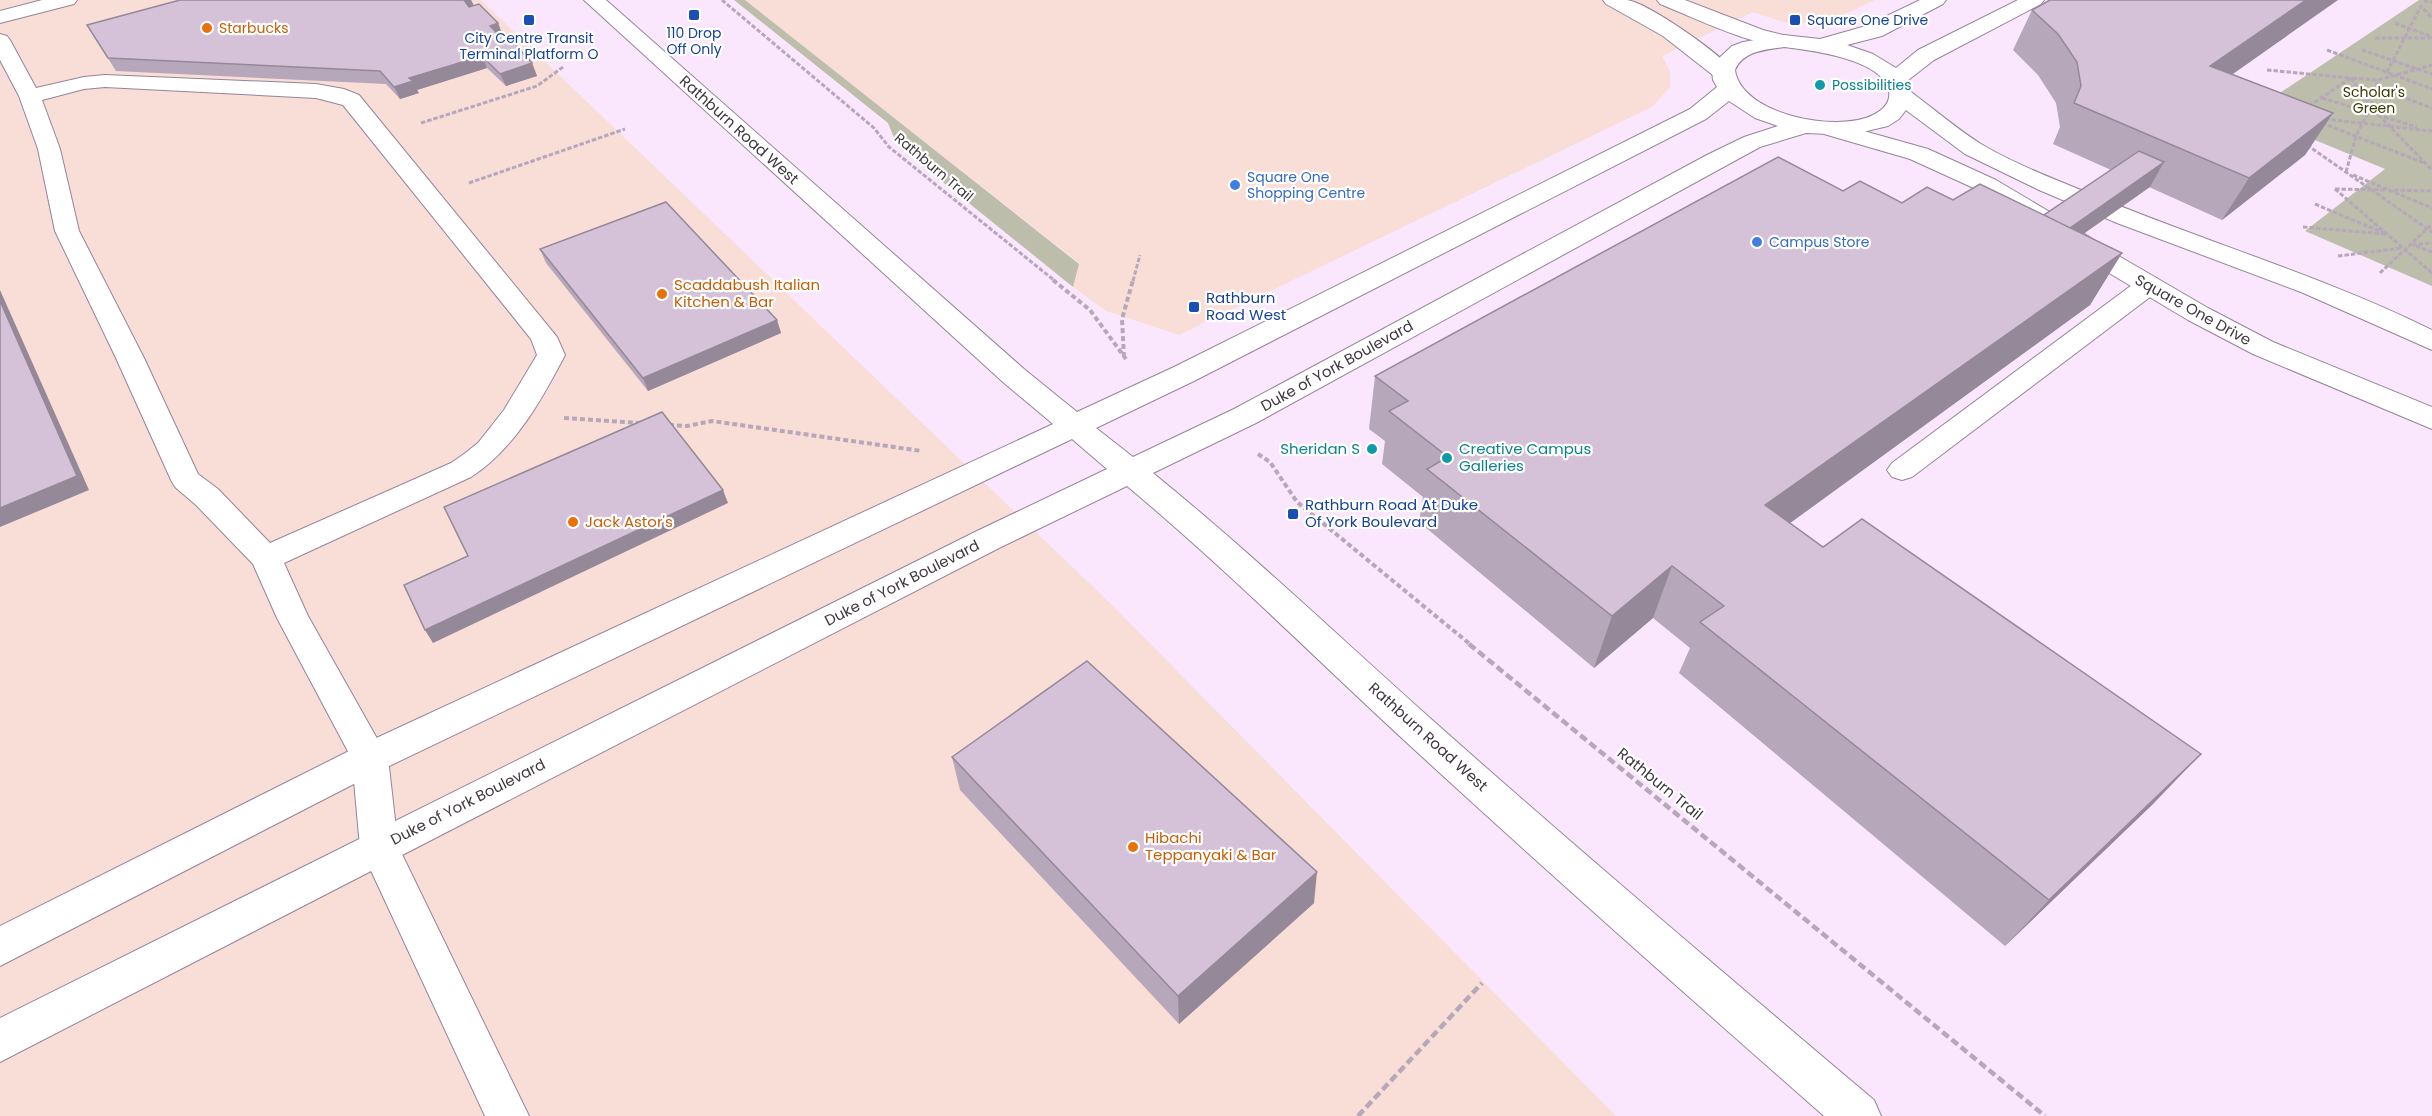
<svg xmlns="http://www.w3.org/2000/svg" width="2432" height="1116" font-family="Poppins,sans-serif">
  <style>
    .commercial { fill: #f8ded7 }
    .green { fill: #bcbdaa }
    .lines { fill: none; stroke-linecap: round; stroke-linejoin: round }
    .service-casing { stroke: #958499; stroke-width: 2 }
    .minor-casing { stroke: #958499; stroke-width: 2 }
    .tertiary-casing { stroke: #958499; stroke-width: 2 }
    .path-far2 { stroke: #b6a7b9; stroke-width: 3; stroke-dasharray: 4.5 2; stroke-linecap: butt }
    .path-far1 { stroke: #b6a7b9; stroke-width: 4; stroke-dasharray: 5 3; stroke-linecap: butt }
    .path { stroke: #b6a7b9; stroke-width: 4.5; stroke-dasharray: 8 4; stroke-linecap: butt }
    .service { fill: #fff; fill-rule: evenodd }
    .minor { fill: #fff; fill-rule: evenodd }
    .tertiary { fill: #fff; fill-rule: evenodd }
    .wall { fill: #b7a7bb }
    .shaded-wall { fill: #958898 }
    .building { fill: #d5c2d9; stroke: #958898; stroke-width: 1.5 }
    .transit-dot { fill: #1a4fb4; stroke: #fff; stroke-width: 2 }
    .food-dot { fill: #e8710a; stroke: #fff; stroke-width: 2 }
    .culture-dot { fill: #0f9aa8; stroke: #fff; stroke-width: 2 }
    .shop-dot { fill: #3f7fe0; stroke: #fff; stroke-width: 2 }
    .labels { text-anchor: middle; stroke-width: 4.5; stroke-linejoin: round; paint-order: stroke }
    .far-transit-label { font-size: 14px; fill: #164399; stroke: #fff }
    .far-food-label { font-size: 14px; fill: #c56008; stroke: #fff; text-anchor: start }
    .far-culture-label { font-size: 14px; fill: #0d838f; stroke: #fff; text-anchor: start }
    .far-park-label { font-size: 14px; fill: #373900; stroke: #fff }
    .far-street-label { font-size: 14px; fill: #403841; stroke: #fff }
    .far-shop-label { font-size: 14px; fill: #366cbe; stroke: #fff; text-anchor: start }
    .street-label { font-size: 15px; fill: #403841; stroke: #fff }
    .food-label { font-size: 15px; fill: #c56008; stroke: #fff; text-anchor: start }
    .transit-label { font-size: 15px; fill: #164399; stroke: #fff; text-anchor: start }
    .culture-label { font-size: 15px; fill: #0d838f; stroke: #fff; text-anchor: end }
  </style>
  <rect width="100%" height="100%" fill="#fae7fe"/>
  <path class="commercial" d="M0,0H481L1113,606L1616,1116H0Z
    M745,0H1875L1833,20L1813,24L1783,22L1753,12L1662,56L1670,71V87L1652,107L1179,335L1106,311L1073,287L1079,263Z"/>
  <path class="green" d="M734,0H745L1079,264L1073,287L897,145L888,123Z
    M2419,0H2432V286L2305,231L2385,169L2250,113Z"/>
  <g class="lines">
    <defs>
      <path id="service" d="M1603,0C1611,0 1619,0 1627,0C1648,3 1720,53 1733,71L1730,76L1722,77L1714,76L1663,36L1606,4Z
        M1657,0H1685L1763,30L1791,37L1794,41L1791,45C1764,52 1688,15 1660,4Z
        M0,34L7,36L10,40L36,88L84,77L105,75L316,84L344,89L359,95L557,337L565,355C541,401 515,448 471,477L284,563L308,616L388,758L398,846L529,1116H485L360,847L352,759L277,618L253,564L196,505L175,487L171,480L116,358L55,231L38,149L19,96L0,60ZM105,87L316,98L343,105L531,339L537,355L504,410L478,443L464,454L451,463L270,543L218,489L198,474L144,358L79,231L60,149L42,100L84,89Z
        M2149,277L2158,279L2162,285L2158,291L1912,477L1902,480L1892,477L1887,470L1892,463L2140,279Z"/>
      <path id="minor" d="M42,0H77L74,4L0,23V11Z
        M1903,90L1911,92C1934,109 1957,129 1981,144C2014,164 2057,180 2093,195C2205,242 2323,276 2432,330V350L2301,292L2117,223L2039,190L1965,154L1895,102L1892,97L1895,92Z
        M1832,122L1928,149L1996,180L2060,218L2117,255L2208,308L2273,342L2432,407V429L2253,354L2188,320L2099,267L2042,228L1978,190L1910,159L1824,134L1820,129L1824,124Z"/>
      <path id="tertiary" d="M584,0H606L1024,369L1077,412L1174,367L1690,109L1717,87L1713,80L1712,70L1717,60L1732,46L1743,42L1784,35L1820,39L1866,26L1920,0H1946L1943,4L1882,36L1847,45L1873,54L1896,68L1918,50L2018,0H2044L2041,4L1934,60L1907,81L1913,96L1909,106L1899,119L1888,126L1850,135L1806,133L1760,147L1256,423L1153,473C1249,551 1338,636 1430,718C1576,848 1725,974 1874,1100L1881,1116H1824C1683,992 1543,868 1405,741C1313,656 1224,567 1127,486L999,548L0,1062V1018L975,532L1107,469L1072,439L383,769L0,966V926L357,747L1053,424L1004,383ZM1784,47C1810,50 1883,59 1889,91C1891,103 1883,110 1873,115C1838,133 1741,115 1735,70C1743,51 1765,50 1784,47ZM1729,101L1755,118L1778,126L1744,137L1707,155L1234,409L1133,457L1096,428L1194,381L1706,119Z"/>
    </defs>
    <use href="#service" class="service-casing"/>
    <use href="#minor" class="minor-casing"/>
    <use href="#tertiary" class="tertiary-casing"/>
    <path class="path-far2" d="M722,0L874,128L889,147L1055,281
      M2424,1L2432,2
      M2395,23L2432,37
      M2375,38H2432
      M2327,50L2432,89
      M2362,50L2432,74
      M2267,70L2351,78L2371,107L2432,170
      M2387,72L2421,6L2432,18
      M2376,87L2432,108
      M2322,98L2417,127
      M2309,106L2351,78L2378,80L2432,65
      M2325,119L2432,131
      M421,123L537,86L563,67
      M2322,123L2424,163
      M2307,145L2432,232
      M2346,172L2356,136L2371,107L2378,80
      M2353,175L2432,208
      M469,183L625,129
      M2335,189L2432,273
      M2335,189L2386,190
      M2394,190L2432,191
      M2315,204L2384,233
      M2303,227L2386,234
      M2412,245L2432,243
      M2416,246L2432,252
      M2338,256L2402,248
      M2380,273L2432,224
      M1133,281L1140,255"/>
    <path class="path-far1" d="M1053,280L1090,310L1126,359
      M1124,357L1122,319L1133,280
      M564,418L640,423
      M669,425L687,426L712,421L922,451
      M1258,454L1270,462L1297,502L1471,645"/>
    <path class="path" d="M1469,644L2045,1116
      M1358,1116L1482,983"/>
    <use href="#service" class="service"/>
    <use href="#minor" class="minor"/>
    <use href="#tertiary" class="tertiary"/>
  </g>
  <path class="wall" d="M180,0H471L474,6L498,23L502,35L532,63L537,76L506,86L487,68L417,90L419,93L400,99L386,84L116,71L87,25Z
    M2032,10L2232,74L2333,113L2305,155L2222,220L2149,187L2083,234L2122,253L2090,305L1790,523L1823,547L2154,803L2005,946L1679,673L1690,648L1653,618L1594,668L1419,522L1423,497L1382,464L1385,441L1369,429L1375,376L1843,191L1902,203L1953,200L2044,215L2111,170L2053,144L2060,127L2056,103L2038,75L2013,50Z
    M540,249L777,320L781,333L648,391L546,263Z
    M952,757L1314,903L1179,1024L960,790Z"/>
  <path class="shaded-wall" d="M462,0H471L474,6L466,8Z
    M2306,0H2338L2186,107L2210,66Z
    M498,23L503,36L495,38L490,26Z
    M482,56L487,68L417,90L419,93L400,99L394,87L409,78Z
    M532,63L537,76L506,86L500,74Z
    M2333,113L2305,155L2222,220L2249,178Z
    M2164,162L2150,187L2028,273L2041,248Z
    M2122,253L2090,305L1742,558L1765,505Z
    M0,290L89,490L0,527Z
    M777,320L781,333L648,391L643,378Z
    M723,490L728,503L433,643L425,630Z
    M1672,566L1653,618L1594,668L1612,616Z
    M2201,754L2154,803L2005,946L2049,900Z
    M1317,872L1314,903L1179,1024L1178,996Z"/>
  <path class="building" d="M180,0H464L469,7L479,4L498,23L490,26L499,35L506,34L532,63L500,74L482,56L409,78L413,81L394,87L380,71L108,58L87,25Z
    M2050,0H2306L2210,66L2333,113L2249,178L2074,103L2081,86L2077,62L2058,34L2032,10Z
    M2139,151L2164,162L2070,228L2044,215Z
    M1778,157L1843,191L1860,181L1902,203L1927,187L1953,200L1980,184L2122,253L1765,505L1823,547L1862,519L2201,754L2049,900L1700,622L1724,606L1672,566L1612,616L1427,469L1448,457L1389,411L1408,401L1375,376Z
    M666,202L777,320L643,378L540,249Z
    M0,301L77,476L0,508Z
    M662,412L723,490L425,630L404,585L468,556L444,507Z
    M1087,661L1317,872L1178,996L952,757Z"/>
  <g class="transit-dot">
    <rect x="688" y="9" width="12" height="12" rx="3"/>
    <rect x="523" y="14" width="12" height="12" rx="3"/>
    <rect x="1789" y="14" width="12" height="12" rx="3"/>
    <rect x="1188" y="301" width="12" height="12" rx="3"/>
    <rect x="1287" y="508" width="12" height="12" rx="3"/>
  </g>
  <g class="food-dot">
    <circle cx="207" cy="28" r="6"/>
    <circle cx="662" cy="294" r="6"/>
    <circle cx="573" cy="522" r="6"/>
    <circle cx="1133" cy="847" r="6"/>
  </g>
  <g class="culture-dot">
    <circle cx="1820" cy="85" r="6"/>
    <circle cx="1372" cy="449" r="6"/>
    <circle cx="1447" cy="458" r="6"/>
  </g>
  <g class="shop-dot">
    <circle cx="1235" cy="185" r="6"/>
    <circle cx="1757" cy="242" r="6"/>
  </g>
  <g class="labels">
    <g class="far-transit-label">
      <text x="1807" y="25" text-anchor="start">Square One Drive</text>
      <text x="694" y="38">110 Drop<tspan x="694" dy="16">Off Only</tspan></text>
      <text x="529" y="43">City Centre Transit<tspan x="529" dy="16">Terminal Platform O</tspan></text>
    </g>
    <g class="far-food-label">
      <text x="219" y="33">Starbucks</text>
    </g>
    <g class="far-culture-label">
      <text x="1832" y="90">Possibilities</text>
    </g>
    <g class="far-park-label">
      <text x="2374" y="97">Scholar's<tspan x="2374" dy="16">Green</tspan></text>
    </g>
    <g class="far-street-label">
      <text transform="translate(934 167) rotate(40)" y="5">Rathburn Trail</text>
    </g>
    <g class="far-shop-label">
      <text x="1247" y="182">Square One<tspan x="1247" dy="16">Shopping Centre</tspan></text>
      <text x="1769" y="247">Campus Store</text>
    </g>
    <g class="street-label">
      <text transform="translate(739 130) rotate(42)" y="5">Rathburn Road West</text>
      <text transform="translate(2193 310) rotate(29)" y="5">Square One Drive</text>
      <text transform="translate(1337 366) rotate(-29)" y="5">Duke of York Boulevard</text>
      <text transform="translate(902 583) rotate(-27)" y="5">Duke of York Boulevard</text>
      <text transform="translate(1428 737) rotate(42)" y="5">Rathburn Road West</text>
      <text transform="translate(1660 784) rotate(39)" y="5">Rathburn Trail</text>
      <text transform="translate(468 802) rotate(-27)" y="5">Duke of York Boulevard</text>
    </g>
    <g class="food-label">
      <text x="674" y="290">Scaddabush Italian<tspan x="674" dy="17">Kitchen &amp; Bar</tspan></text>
      <text x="585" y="527">Jack Astor's</text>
      <text x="1145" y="843">Hibachi<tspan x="1145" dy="17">Teppanyaki &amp; Bar</tspan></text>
    </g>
    <g class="transit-label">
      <text x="1206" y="303">Rathburn<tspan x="1206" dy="17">Road West</tspan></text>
      <text x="1305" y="510">Rathburn Road At Duke<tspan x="1305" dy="17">Of York Boulevard</tspan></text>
    </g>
    <g class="culture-label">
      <text x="1360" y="454">Sheridan S</text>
      <text x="1459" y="454" text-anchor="start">Creative Campus<tspan x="1459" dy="17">Galleries</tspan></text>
    </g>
  </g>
</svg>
